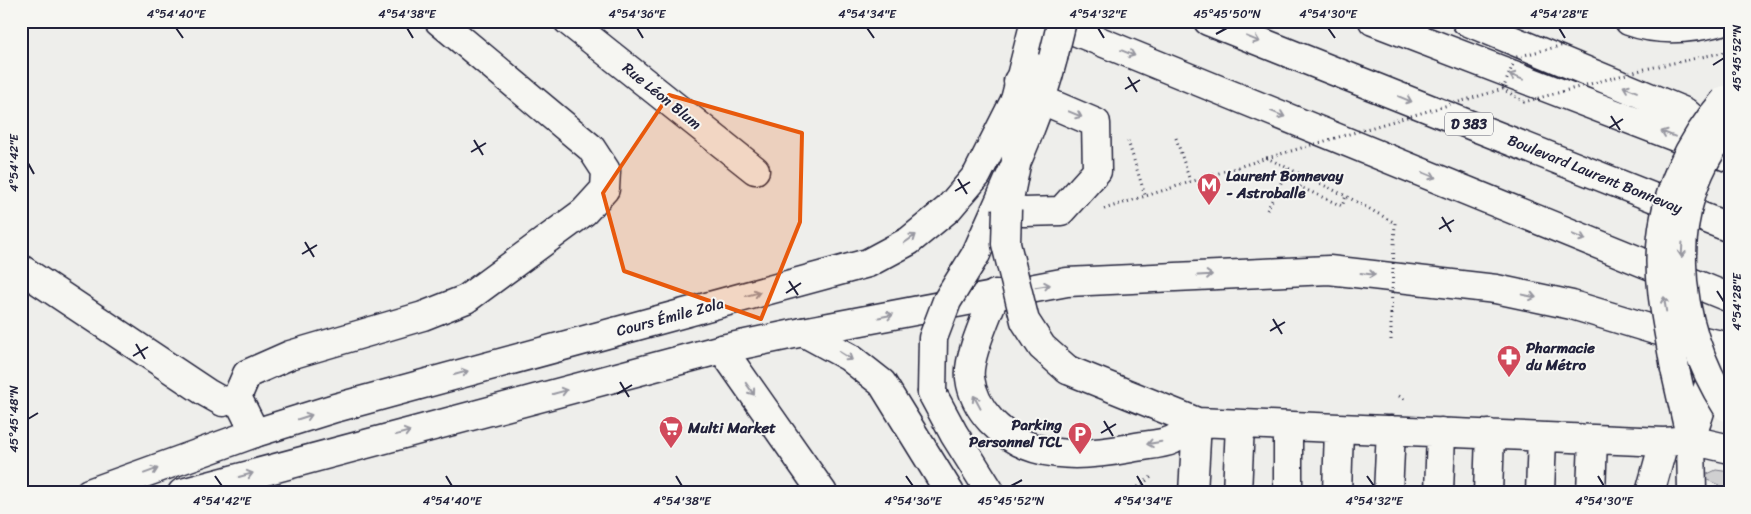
<svg xmlns="http://www.w3.org/2000/svg" width="1751" height="514" font-family="Sriracha,sans-serif">
  <style>
    .green { fill: #d0d0d1; stroke: #797986 }
    .lines { fill: none; stroke-linecap: round; stroke-linejoin: round }
    .minor-casing { stroke: #22223b; stroke-width: 31 }
    .major-casing { stroke: #22223b; stroke-width: 31 }
    .highway-casing { stroke: #22223b; stroke-width: 31 }
    .path { stroke: #22223b; stroke-width: 3; stroke-dasharray: 1 4; stroke-linecap: butt }
    .minor { stroke: #f6f6f2; stroke-width: 28 }
    .major { stroke: #f6f6f2; stroke-width: 28 }
    .highway { stroke: #f6f6f2; stroke-width: 28 }
    .minor-bridge-casing { stroke: #22223b; stroke-width: 31; stroke-linecap: butt }
    .major-bridge-casing { stroke: #22223b; stroke-width: 31; stroke-linecap: butt }
    .path-bridge { stroke: #22223b; stroke-width: 3; stroke-dasharray: 1 4; stroke-linecap: butt }
    .minor-bridge { stroke: #f6f6f2; stroke-width: 28 }
    .major-bridge { stroke: #f6f6f2; stroke-width: 28 }
    .oneway { stroke: #9797a0 }
    .marked { fill: #e8590c; fill-opacity: 0.2; stroke: #e8590c; stroke-width: 4; stroke-linejoin: round }
    .ticks { fill: none; stroke: #22223b; stroke-width: 2 }
    .labels { text-anchor: middle; stroke-width: 4; stroke-linejoin: round; paint-order: stroke }
    .shield { fill: #f6f6f2; stroke: #626272; stroke-width: 1 }
    .shield-label { font-size: 14px; font-weight: bold; fill: #22223b }
    .street-label { font-size: 15px; fill: #22223b; stroke: #f6f6f2 }
    .poi-label { font-size: 15px; font-weight: bold; fill: #22223b; stroke: #f6f6f2; text-anchor: start }
    .neatline { fill: none; stroke: #22223b; stroke-width: 2 }
    .ticks-label { font-size: 12px; text-anchor: middle; fill: #22223b }
  </style>
  <rect width="100%" height="100%" fill="#eeeeeb"/>
  <filter id="ink" filterUnits="userSpaceOnUse"><feTurbulence type="fractalNoise" baseFrequency=".02" numOctaves="2"/><feDisplacementMap in="SourceGraphic" scale="10" xChannelSelector="R" yChannelSelector="G"/><feConvolveMatrix kernelMatrix="1 2 1 2 8 2 1 2 1" color-interpolation-filters="sRGB"/></filter>
  <g filter="url(#ink)">
    <path class="green" d="M1716,470L1730,472V490L1705,479L1703,476Z"/>
    <g class="lines">
      <defs>
        <path id="minor" d="M568,21L755,170
          M1015,100L1016,165L1007,209L1024,212L1061,211L1097,171L1096,123L1042,100L1018,81
          M976,254C1004,189 1036,127 1053,58
          M21,269L207,393L223,402L237,397
          M995,294C988,314 967,357 970,378C972,395 980,409 991,421C1029,461 1082,457 1131,448C1143,445 1161,445 1172,440C1181,435 1189,428 1197,422
          M803,332L849,357L882,383L950,493
          M722,349L823,493
          M1675,369L1691,440L1692,493
          M1068,370L1197,422L1664,442L1691,440L1730,449
          M932,393L954,434L991,493
          M255,433L237,397L247,374L290,355L423,316L466,299L584,212L605,189L606,171L591,148L439,21
          M1691,439L1710,381
          M1193,493L1197,422
          M1237,493L1240,424
          M1288,493V426
          M1337,493L1339,428
          M1388,493L1391,430
          M1439,493L1441,432
          M1488,493L1490,434
          M1540,493L1542,437
          M1591,493L1593,439
          M1650,493L1664,442"/>
        <path id="major" d="M89,493L255,433L335,408L868,263L909,241L948,209L977,175L1015,100L1035,21
          M182,493L722,349L803,332"/>
        <path id="highway" d="M1050,21L1730,298
          M1208,21L1730,228
          M1373,21L1730,158
          M1466,21L1685,112L1721,144
          M1629,21C1659,32 1692,29 1722,21
          M803,332L1067,282L1329,270L1496,289L1572,305L1655,330L1730,347
          M1687,348L1709,360L1730,368"/>
      </defs>
      <use href="#minor" class="minor-casing"/>
      <use href="#major" class="major-casing"/>
      <use href="#highway" class="highway-casing"/>
      <path class="path" d="M1176,138L1190,181
        M1128,141L1145,195
        M1305,177L1300,187L1342,206L1346,196
        M1104,209L1267,158L1346,196L1395,223
        M1267,210L1288,169
        M1391,314V340
        M1399,396L1406,400
        M1130,493L1154,475"/>
      <use href="#minor" class="minor"/>
      <use href="#major" class="major"/>
      <use href="#highway" class="highway"/>
      <defs>
        <path id="minor-bridge" d="M1053,58L1062,21
          M1007,209L1006,244L1025,321L1042,347L1068,370
          M1675,369C1669,330 1658,288 1661,248C1664,193 1689,142 1725,100
          M932,393L933,338L947,301L976,254"/>
        <path id="major-bridge" d="M1727,407C1673,324 1660,204 1730,125"/>
      </defs>
      <use href="#minor-bridge" class="minor-bridge-casing"/>
      <use href="#major-bridge" class="major-bridge-casing"/>
      <path class="path-bridge" d="M1503,89L1516,57L1564,45
        M1267,158L1503,89L1524,102L1645,69L1730,51
        M1391,314L1395,223"/>
      <use href="#minor-bridge" class="minor-bridge"/>
      <use href="#major-bridge" class="major-bridge"/>
    </g>
    <defs><path id="oneway-shaft" d="M-6 0H5M1.5-3L5.5 0L1.5 3" fill="none" stroke-width="1.6" stroke-linecap="round" stroke-linejoin="round" transform="scale(1.25)"/></defs>
    <g class="oneway">
      <use href="#oneway-shaft" transform="translate(1253 39) rotate(22)"/>
      <use href="#oneway-shaft" transform="translate(1128 53) rotate(22)"/>
      <use href="#oneway-shaft" transform="translate(1516 77) rotate(-159)"/>
      <use href="#oneway-shaft" transform="translate(1630 89) rotate(-158)"/>
      <use href="#oneway-shaft" transform="translate(1405 99) rotate(22)"/>
      <use href="#oneway-shaft" transform="translate(1075 114) rotate(23)"/>
      <use href="#oneway-shaft" transform="translate(1278 114) rotate(22)"/>
      <use href="#oneway-shaft" transform="translate(1668 134) rotate(-159)"/>
      <use href="#oneway-shaft" transform="translate(1429 175) rotate(22)"/>
      <use href="#oneway-shaft" transform="translate(1579 237) rotate(22)"/>
      <use href="#oneway-shaft" transform="translate(910 239) rotate(-35)"/>
      <use href="#oneway-shaft" transform="translate(1682 250) rotate(93)"/>
      <use href="#oneway-shaft" transform="translate(1368 274) rotate(7)"/>
      <use href="#oneway-shaft" transform="translate(1205 275) rotate(-3)"/>
      <use href="#oneway-shaft" transform="translate(1043 286) rotate(-10)"/>
      <use href="#oneway-shaft" transform="translate(753 294) rotate(-15)"/>
      <use href="#oneway-shaft" transform="translate(1529 296) rotate(12)"/>
      <use href="#oneway-shaft" transform="translate(1665 304) rotate(-99)"/>
      <use href="#oneway-shaft" transform="translate(886 316) rotate(-11)"/>
      <use href="#oneway-shaft" transform="translate(846 356) rotate(32)"/>
      <use href="#oneway-shaft" transform="translate(461 373) rotate(-15)"/>
      <use href="#oneway-shaft" transform="translate(750 389) rotate(55)"/>
      <use href="#oneway-shaft" transform="translate(560 392) rotate(-15)"/>
      <use href="#oneway-shaft" transform="translate(977 402) rotate(-118)"/>
      <use href="#oneway-shaft" transform="translate(305 417) rotate(-18)"/>
      <use href="#oneway-shaft" transform="translate(403 433) rotate(-15)"/>
      <use href="#oneway-shaft" transform="translate(1154 443) rotate(170)"/>
      <use href="#oneway-shaft" transform="translate(151 471) rotate(-20)"/>
      <use href="#oneway-shaft" transform="translate(246 475) rotate(-15)"/>
    </g>
  </g>
  <path class="marked" d="M669,95L802,133L800,222L761,319L624,271L603,193Z"/>
  <path class="ticks" d="M176,28L183,38M407,28L413,38M637,28L643,38M867,28L874,38M1098,28L1104,38M1328,28L1335,38M1559,28L1565,38M1216,34L1227,28M1713,65L1724,58M1128,77L1137,92M1125,89L1140,80M1611,116L1620,130M1609,128L1623,119M474,140L483,155M471,152L486,143M28,163L34,174M958,179L967,194M955,191L970,182M1442,217L1451,232M1439,229L1454,220M305,242L314,257M302,254L317,245M789,281L798,295M1717,291L1724,302M786,293L801,283M1273,319L1282,334M1270,331L1285,322M136,344L145,359M133,356L148,347M620,382L629,397M617,394L632,385M28,419L38,413M1104,421L1113,436M1101,433L1116,424M215,476L222,486M446,476L452,486M676,476L682,486M906,476L913,486M1137,476L1143,486M1367,476L1374,486M1598,476L1604,486M1011,486L1022,480"/>
  <defs>
    <symbol id="metro-pin" viewBox="-11 -11 22 30"><path d="M0 17L-7.5 6A9.5 9.5 0 1 1 7.5 6Z" fill="#d1495b" stroke="#f6f6f2"/><path d="M-5.5 5V-5H-3L0 0L3-5H5.5V5H3V-.5L0 4L-3-.5V5Z" fill="#fff"/></symbol>
    <symbol id="pharmacy-pin" viewBox="-11 -11 22 30"><path d="M0 17L-7.5 6A9.5 9.5 0 1 1 7.5 6Z" fill="#d1495b" stroke="#f6f6f2"/><path d="M-2-6h4v4h4v4h-4v4h-4v-4h-4v-4h4Z" fill="#fff"/></symbol>
    <symbol id="supermarket-pin" viewBox="-11 -11 22 30"><path d="M0 17L-7.5 6A9.5 9.5 0 1 1 7.5 6Z" fill="#d1495b" stroke="#f6f6f2"/><path d="M-6-5.5h2.5l.6 2H6L4.5 2H-2.5L-4.4-4H-6ZM-1.5 3.2a1.3 1.3 0 1 0 .1 0ZM3 3.2a1.3 1.3 0 1 0 .1 0Z" fill="#fff"/></symbol>
    <symbol id="parking-pin" viewBox="-11 -11 22 30"><path d="M0 17L-7.5 6A9.5 9.5 0 1 1 7.5 6Z" fill="#d1495b" stroke="#f6f6f2"/><path d="M-3.5-5.5H1a3.5 3.5 0 0 1 0 7H-1V5.5H-3.5ZM-1-3.4V-.6H.8a1.4 1.4 0 0 0 0-2.8Z" fill="#fff"/></symbol>
  </defs>
  <g fill-rule="evenodd">
    <use href="#metro-pin" x="1195" y="171" width="28" height="38"/>
    <use href="#pharmacy-pin" x="1495" y="343" width="28" height="38"/>
    <use href="#supermarket-pin" x="657" y="414" width="28" height="38"/>
    <use href="#parking-pin" x="1066" y="420" width="28" height="38"/>
  </g>
  <g class="labels">
    <rect class="shield" x="1445" y="112.5" width="48" height="23" rx="4"/>
    <g class="shield-label">
      <text x="1469" y="129">D 383</text>
    </g>
    <g class="street-label">
      <text transform="translate(662 96) rotate(39)" y="5">Rue Léon Blum</text>
      <text transform="translate(1595 174) rotate(22)" y="5">Boulevard Laurent Bonnevay</text>
      <text transform="translate(670 317) rotate(-15)" y="5">Cours Émile Zola</text>
    </g>
    <g class="poi-label">
      <text x="1226" y="181">Laurent Bonnevay<tspan x="1226" dy="17">- Astroballe</tspan></text>
      <text x="1526" y="353">Pharmacie<tspan x="1526" dy="17">du Métro</tspan></text>
      <text x="1062" y="430" text-anchor="end">Parking<tspan x="1062" dy="17">Personnel TCL</tspan></text>
      <text x="688" y="433">Multi Market</text>
    </g>
  </g>
  <rect width="1751" height="514" fill="none" stroke="#f6f6f2" stroke-width="55"/>
  <rect x="28" y="28" width="1696" height="458" class="neatline"/>
  <g class="ticks-label">
    <text x="176" y="18">4°54'40"E</text>
    <text x="407" y="18">4°54'38"E</text>
    <text x="637" y="18">4°54'36"E</text>
    <text x="867" y="18">4°54'34"E</text>
    <text x="1098" y="18">4°54'32"E</text>
    <text x="1227" y="18">45°45'50"N</text>
    <text x="1328" y="18">4°54'30"E</text>
    <text x="1559" y="18">4°54'28"E</text>
    <text transform="translate(1737 58) rotate(-90)" y="4">45°45'52"N</text>
    <text transform="translate(14 163) rotate(-90)" y="4">4°54'42"E</text>
    <text transform="translate(1737 302) rotate(-90)" y="4">4°54'28"E</text>
    <text transform="translate(14 419) rotate(-90)" y="4">45°45'48"N</text>
    <text x="222" y="505">4°54'42"E</text>
    <text x="452" y="505">4°54'40"E</text>
    <text x="682" y="505">4°54'38"E</text>
    <text x="913" y="505">4°54'36"E</text>
    <text x="1011" y="505">45°45'52"N</text>
    <text x="1143" y="505">4°54'34"E</text>
    <text x="1374" y="505">4°54'32"E</text>
    <text x="1604" y="505">4°54'30"E</text>
  </g>
</svg>
